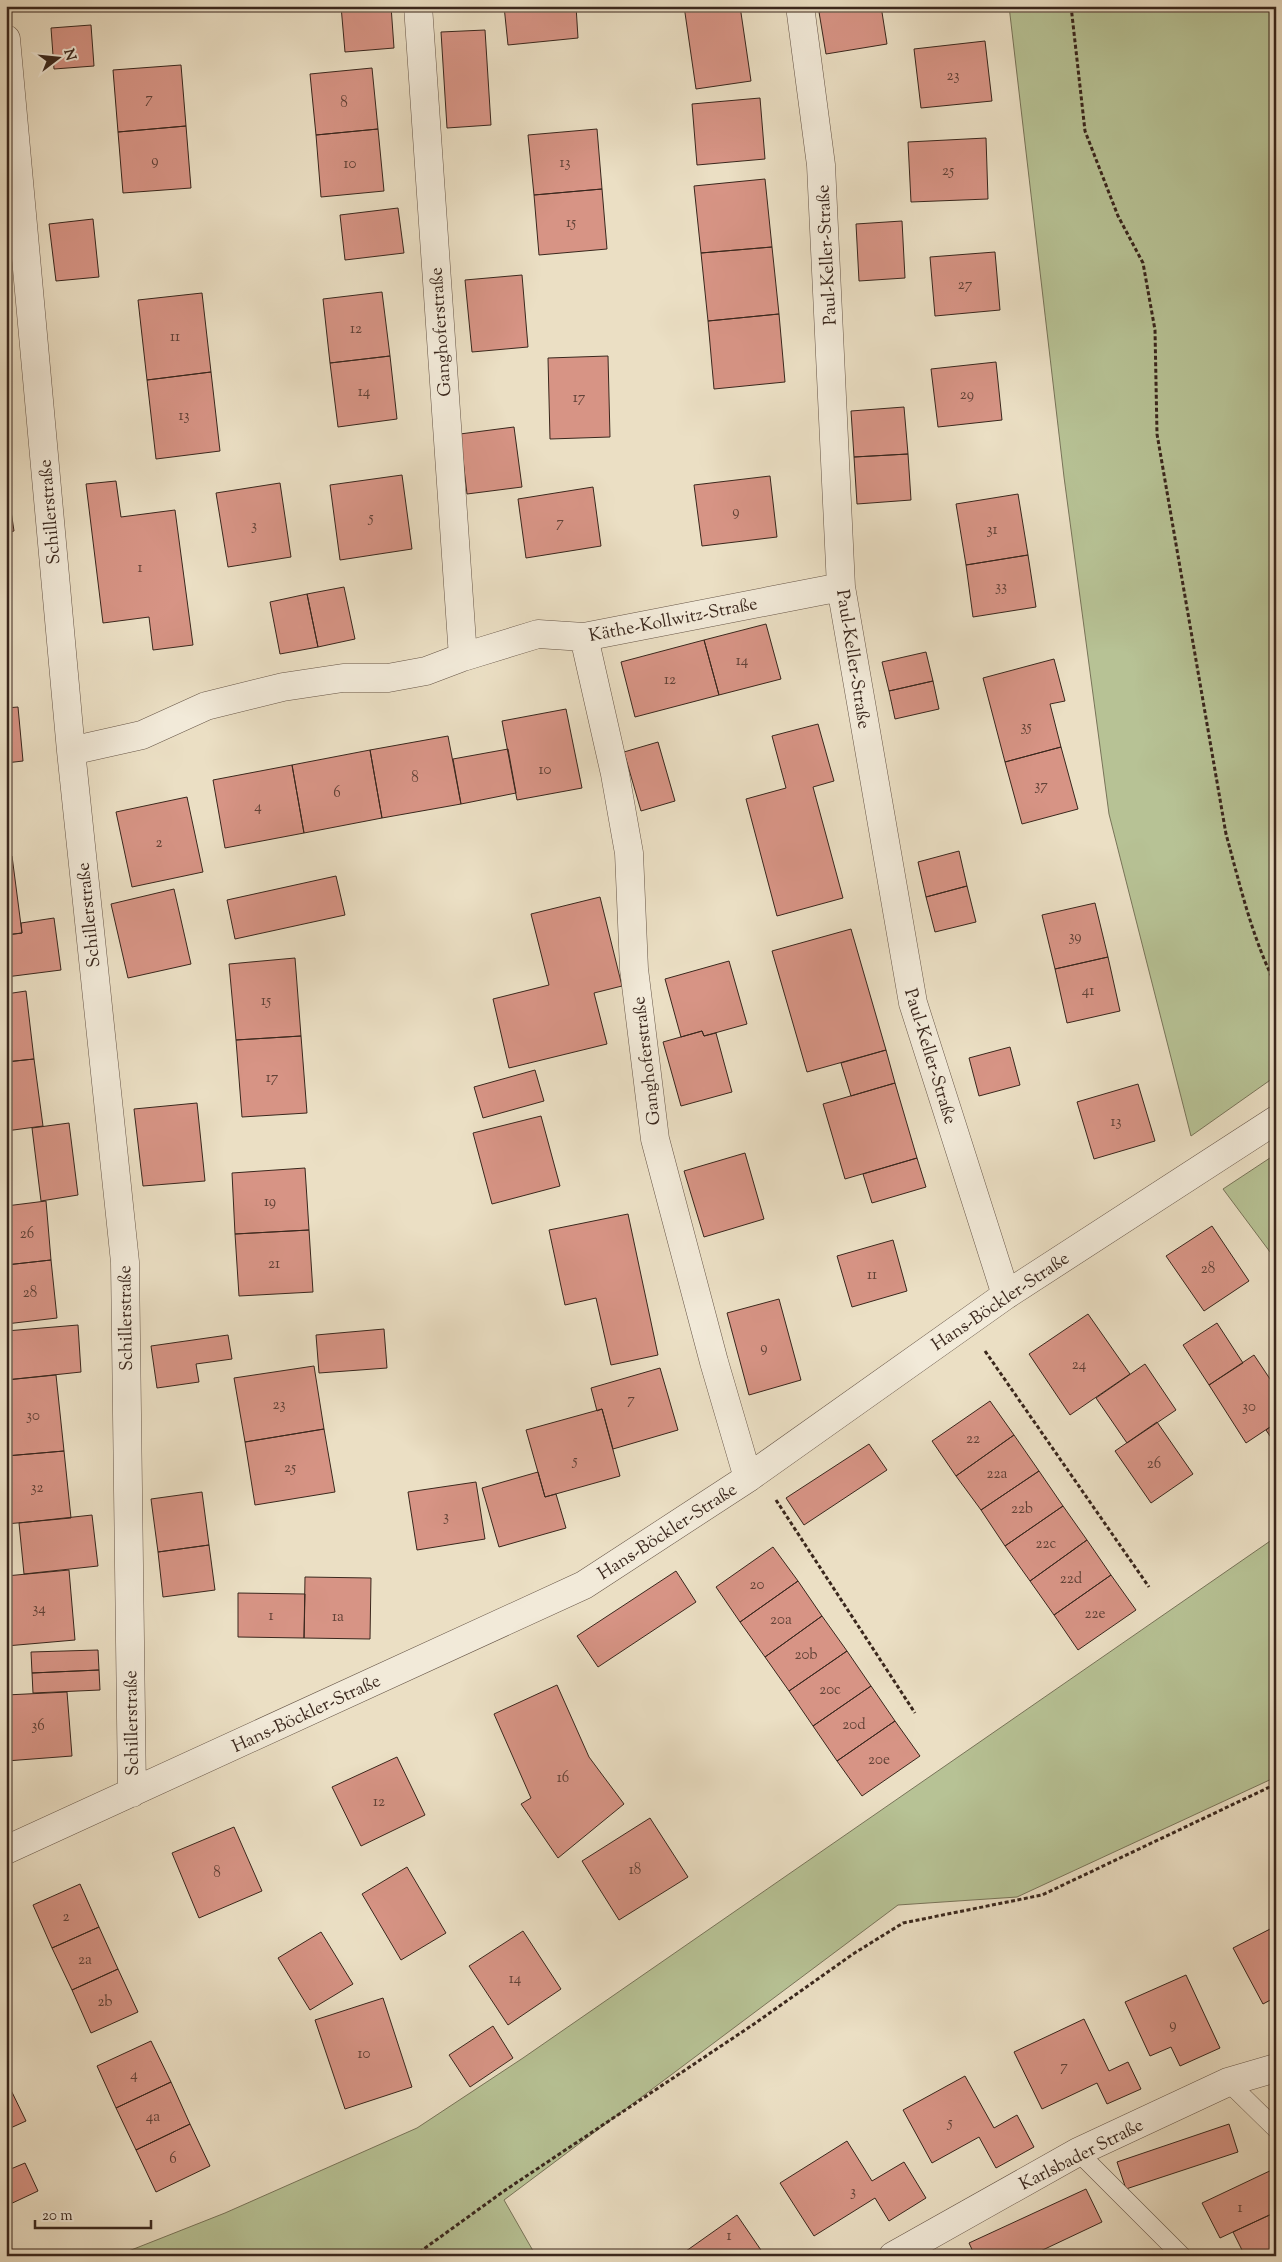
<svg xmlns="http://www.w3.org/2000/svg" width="1282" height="2262" font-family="'Sorts Mill Goudy',serif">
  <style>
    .green { fill: #b7c295; stroke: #787459 }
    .building { fill: #d79485; stroke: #3a271d }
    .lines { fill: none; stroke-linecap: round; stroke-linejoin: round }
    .service-casing { stroke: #665547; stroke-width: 19 }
    .minor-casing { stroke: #665547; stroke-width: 29 }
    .path { stroke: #3a271d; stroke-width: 3; stroke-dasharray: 4 2.5; stroke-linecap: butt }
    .service { stroke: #f2ead9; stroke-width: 18 }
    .minor { stroke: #f2ead9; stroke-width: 28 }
    .labels { text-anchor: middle; stroke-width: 4; stroke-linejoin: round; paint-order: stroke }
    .number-label { font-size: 15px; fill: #614237 }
    .street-label { font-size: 18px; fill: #3a271d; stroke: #f2ead9 }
  </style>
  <rect width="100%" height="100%" fill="#ebdfc4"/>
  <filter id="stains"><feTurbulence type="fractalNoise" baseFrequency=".004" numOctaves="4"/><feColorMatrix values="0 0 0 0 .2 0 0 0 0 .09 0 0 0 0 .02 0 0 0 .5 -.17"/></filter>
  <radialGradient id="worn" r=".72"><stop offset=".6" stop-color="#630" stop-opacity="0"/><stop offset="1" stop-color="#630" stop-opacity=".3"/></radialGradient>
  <path class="green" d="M1009,6H1276V1076L1191,1136L1109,814L1064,477Z
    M1276,1154V1260L1223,1189Z
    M1276,1537V1777L1017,1897L898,1905L504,2200L536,2256H116L225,2213L417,2128L523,2058Z"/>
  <path class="building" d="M341,6H391L394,48L345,52Z
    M504,6H576L578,38L508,45Z
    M684,6H740L751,81L696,89Z
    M858,6H881L887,44L826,54L819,12Z
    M91,25L94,66L54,69L51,28Z
    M485,30L491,125L447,128L441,32Z
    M985,41L992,101L921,108L914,49Z
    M181,65L186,126L118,132L113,70Z
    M372,68L378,129L316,135L310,74Z
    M760,98L765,159L697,165L692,104Z
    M186,126L191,188L123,193L118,132Z
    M378,129L384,191L321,197L316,135Z
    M597,129L602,189L534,195L528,135Z
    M986,138L988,199L911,202L908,142Z
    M765,179L772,247L701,253L694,186Z
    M602,189L607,249L539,255L534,195Z
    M398,208L404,253L345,260L340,215Z
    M93,219L99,277L56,281L49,224Z
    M902,221L905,278L859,281L856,224Z
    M772,247L779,314L708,321L701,253Z
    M995,252L1000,310L935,316L930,257Z
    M522,275L528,347L472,352L465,280Z
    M382,292L390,356L330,363L323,299Z
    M202,293L211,372L147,380L138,300Z
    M779,314L785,382L714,389L708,321Z
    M390,356L397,419L338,427L330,363Z
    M608,356L610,437L550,439L548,358Z
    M996,362L1002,420L938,427L931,369Z
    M211,372L220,451L156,459L147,380Z
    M904,407L908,454L854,457L851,411Z
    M514,427L522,487L467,494L460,434Z
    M908,454L911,500L857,504L854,457Z
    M402,475L412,549L340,560L330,485Z
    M770,476L777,537L702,546L694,485Z
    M116,481L121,517L175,510L193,645L153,650L149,617L103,623L86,484Z
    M280,483L291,557L228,567L216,493Z
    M7,484L14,531L6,533V484Z
    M593,487L601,546L526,558L518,499Z
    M1018,494L1028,555L966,565L956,504Z
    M1028,555L1036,607L973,617L966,565Z
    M344,587L355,639L318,647L307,594Z
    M307,594L318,647L280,654L270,602Z
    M766,624L781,679L719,695L704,640Z
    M704,640L719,695L635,717L621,662Z
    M926,652L933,681L889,691L882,662Z
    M1054,659L1065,701L1050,704L1061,747L1005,762L983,678Z
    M933,681L939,709L895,719L889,691Z
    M18,707L23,761L6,763V708Z
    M566,709L582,788L517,800L502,721Z
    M818,724L834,781L813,787L843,898L777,916L746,799L786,788L772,736Z
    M448,736L461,804L382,818L370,750Z
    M658,742L675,801L641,811L624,752Z
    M1061,747L1078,809L1022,824L1005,762Z
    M508,749L516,793L461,804L453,759Z
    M370,750L382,818L304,833L292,765Z
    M292,765L304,833L225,848L213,780Z
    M187,797L203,872L132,887L116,812Z
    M959,851L967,886L926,897L918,862Z
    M12,856L22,933L6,935V857Z
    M336,876L345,915L235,939L227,900Z
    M967,886L976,922L935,932L926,897Z
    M174,889L191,964L128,978L111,904Z
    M600,897L622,986L594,993L607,1044L509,1068L493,999L549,985L531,914Z
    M1095,903L1108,957L1055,969L1042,915Z
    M54,918L61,970L6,977V935L22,933L21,923Z
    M851,929L886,1050L807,1072L772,951Z
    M1108,957L1120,1011L1067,1023L1055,969Z
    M295,958L301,1036L236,1040L229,964Z
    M729,961L747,1024L704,1036L702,1031L681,1037L665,979Z
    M26,991L34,1059L6,1062V994Z
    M702,1031L704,1036L716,1033L732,1092L681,1106L663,1042Z
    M301,1036L307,1113L242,1117L236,1040Z
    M1010,1047L1020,1085L979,1096L969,1058Z
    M886,1050L895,1083L851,1096L841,1063Z
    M34,1059L43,1126L6,1131V1062Z
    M535,1070L544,1101L483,1118L474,1087Z
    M895,1083L917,1158L845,1179L823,1104Z
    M1138,1084L1155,1141L1094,1159L1077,1102Z
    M197,1103L205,1181L143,1186L134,1109Z
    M541,1116L560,1186L492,1204L473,1133Z
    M69,1123L78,1195L41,1201L32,1128Z
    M745,1153L764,1219L704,1237L684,1171Z
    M917,1158L926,1187L872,1203L863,1174Z
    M305,1168L309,1230L235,1234L232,1173Z
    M46,1201L51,1260L6,1265V1206Z
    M628,1214L658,1355L611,1365L596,1298L565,1305L549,1230Z
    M1212,1226L1249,1281L1204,1311L1166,1256Z
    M309,1230L313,1292L239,1296L235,1234Z
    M893,1240L907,1291L852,1307L837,1256Z
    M51,1260L57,1318L6,1324V1265Z
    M779,1299L801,1380L749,1395L727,1313Z
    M1088,1314L1130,1374L1070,1415L1029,1354Z
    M1217,1323L1243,1363L1209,1385L1183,1345Z
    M78,1325L81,1372L6,1380V1331Z
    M384,1329L387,1368L319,1373L316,1335Z
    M228,1335L232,1359L196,1364L199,1382L157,1388L151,1346Z
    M1254,1355L1276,1388V1423L1246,1443L1209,1385Z
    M1145,1364L1176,1410L1127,1443L1096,1398Z
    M314,1366L324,1429L245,1442L234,1378Z
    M660,1368L678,1430L613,1449L602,1409L597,1411L591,1388Z
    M56,1375L64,1451L6,1456V1380Z
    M990,1401L1014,1435L956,1476L932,1441Z
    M602,1409L620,1476L545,1497L526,1430Z
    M1157,1422L1193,1474L1151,1503L1115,1451Z
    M1276,1423V1445L1266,1430Z
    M324,1429L335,1492L255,1505L245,1442Z
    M1014,1435L1039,1471L981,1510L956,1476Z
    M869,1444L887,1470L804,1525L786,1498Z
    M64,1451L71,1518L6,1524V1456Z
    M1039,1471L1063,1506L1005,1546L981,1510Z
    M538,1472L545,1497L556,1494L566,1528L499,1547L482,1488Z
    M476,1482L485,1539L417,1550L408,1492Z
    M202,1492L209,1545L158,1552L151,1499Z
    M1063,1506L1087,1540L1030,1581L1005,1546Z
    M92,1515L98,1566L24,1574L19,1523Z
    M1087,1540L1111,1575L1054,1615L1030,1581Z
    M209,1545L215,1590L163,1597L158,1552Z
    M773,1547L798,1581L740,1622L716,1587Z
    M69,1570L75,1640L6,1646V1576Z
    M676,1571L696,1602L598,1667L577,1636Z
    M1111,1575L1136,1610L1078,1650L1054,1615Z
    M305,1577L371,1578L370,1639L304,1638Z
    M798,1581L822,1616L765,1657L740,1622Z
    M238,1593L305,1594L304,1638L238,1637Z
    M822,1616L847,1651L789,1691L765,1657Z
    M98,1650L99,1670L32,1673L31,1652Z
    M847,1651L871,1686L813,1726L789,1691Z
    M99,1670L100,1690L33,1693L32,1673Z
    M557,1685L589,1757L624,1804L558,1858L521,1804L531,1798L494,1714Z
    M871,1686L895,1721L837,1761L813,1726Z
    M67,1692L72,1756L6,1761V1695Z
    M895,1721L920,1756L862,1796L837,1761Z
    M397,1757L425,1815L361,1846L332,1787Z
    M650,1818L688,1877L619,1920L582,1861Z
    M234,1827L262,1891L199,1918L172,1853Z
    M407,1867L446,1933L401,1960L362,1894Z
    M80,1884L99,1927L52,1948L33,1905Z
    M1276,1926V1997L1263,2004L1233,1948Z
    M99,1927L118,1969L72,1990L52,1948Z
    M523,1931L561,1989L508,2025L469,1966Z
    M321,1932L353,1984L310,2010L278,1958Z
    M118,1969L138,2012L91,2033L72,1990Z
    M1186,1975L1220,2048L1180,2066L1171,2047L1150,2056L1125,2002Z
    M383,1998L412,2087L345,2109L315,2020Z
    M1084,2019L1109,2071L1128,2062L1141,2089L1107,2104L1097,2083L1042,2109L1014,2052Z
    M493,2026L513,2058L470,2087L449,2055Z
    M151,2041L171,2082L116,2108L97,2066Z
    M965,2076L994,2128L1017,2115L1034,2147L996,2168L979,2137L932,2163L903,2110Z
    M171,2082L190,2124L136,2150L116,2108Z
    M8,2084L26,2121L6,2130V2085Z
    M190,2124L210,2166L156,2192L136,2150Z
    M1229,2124L1238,2152L1126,2189L1117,2162Z
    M847,2141L872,2181L904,2162L926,2198L889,2221L875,2198L814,2236L780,2183Z
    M25,2163L38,2191L6,2206V2171Z
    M1276,2168V2212L1220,2238L1202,2203Z
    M1086,2189L1102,2222L1030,2256H975L969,2243Z
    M1276,2212V2256H1245L1233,2232Z
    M737,2215L765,2256H679Z"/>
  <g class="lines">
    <defs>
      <path id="service" d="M1228,2082L1276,2129
        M1078,2152L1182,2256"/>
      <path id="minor" d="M418,6L463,657
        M800,6L821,165L841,587L913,1003L1006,1295
        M6,39L71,751L125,1262L132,1793
        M584,637L615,774L629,853L634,969L655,1139L714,1362L748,1478
        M71,751L142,735L206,706L283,687L343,678H388L426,671L463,657L538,634L584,637L841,587
        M6,1850L584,1585L748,1478L1006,1295L1276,1120
        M893,2256L1078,2152L1228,2082L1276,2068"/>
    </defs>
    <use href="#service" class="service-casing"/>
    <use href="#minor" class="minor-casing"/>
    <path class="path" d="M1071,6L1085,131L1118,216L1143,263L1155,330L1157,434L1226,834C1240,885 1252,938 1276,985
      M985,1351L1149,1587
      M776,1500L915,1713
      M414,2256L504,2191L754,2024L853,1954L903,1923L1042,1895L1276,1784"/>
    <use href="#service" class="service"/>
    <use href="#minor" class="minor"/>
  </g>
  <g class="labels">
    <g class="number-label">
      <text x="953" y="80">23</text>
      <text x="149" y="103">7</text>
      <text x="344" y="107">8</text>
      <text x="155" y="165">9</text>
      <text x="565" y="167">13</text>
      <text x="350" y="168">10</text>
      <text x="948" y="175">25</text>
      <text x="571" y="227">15</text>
      <text x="965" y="289">27</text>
      <text x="356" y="333">12</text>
      <text x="175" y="341">11</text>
      <text x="364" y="396">14</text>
      <text x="967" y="399">29</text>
      <text x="579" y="402">17</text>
      <text x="184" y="420">13</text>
      <text x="736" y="516">9</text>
      <text x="371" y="522">5</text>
      <text x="560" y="527">7</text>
      <text x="254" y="530">3</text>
      <text x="992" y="534">31</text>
      <text x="140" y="572">1</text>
      <text x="1001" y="591">33</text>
      <text x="742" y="665">14</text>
      <text x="670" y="684">12</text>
      <text x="1026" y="731">35</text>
      <text x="545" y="774">10</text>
      <text x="415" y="782">8</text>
      <text x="1041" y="790">37</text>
      <text x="337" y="797">6</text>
      <text x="258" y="811">4</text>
      <text x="159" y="847">2</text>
      <text x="1075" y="941">39</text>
      <text x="1088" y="995">41</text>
      <text x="266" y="1005">15</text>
      <text x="272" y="1082">17</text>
      <text x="1116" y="1126">13</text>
      <text x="270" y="1206">19</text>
      <text x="27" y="1238">26</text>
      <text x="274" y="1268">21</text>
      <text x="1208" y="1273">28</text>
      <text x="872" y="1279">11</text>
      <text x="30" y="1297">28</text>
      <text x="764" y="1352">9</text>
      <text x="1079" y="1369">24</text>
      <text x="631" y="1404">7</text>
      <text x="279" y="1409">23</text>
      <text x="1249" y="1411">30</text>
      <text x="33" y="1420">30</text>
      <text x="973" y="1443">22</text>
      <text x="575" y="1465">5</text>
      <text x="1154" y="1468">26</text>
      <text x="290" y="1472">25</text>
      <text x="997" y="1478">22a</text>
      <text x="37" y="1492">32</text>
      <text x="1022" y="1513">22b</text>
      <text x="446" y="1521">3</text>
      <text x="1046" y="1548">22c</text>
      <text x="1071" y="1583">22d</text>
      <text x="757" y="1589">20</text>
      <text x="39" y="1613">34</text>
      <text x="1095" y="1618">22e</text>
      <text x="271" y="1620">1</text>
      <text x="338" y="1621">1a</text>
      <text x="781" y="1624">20a</text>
      <text x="806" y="1659">20b</text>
      <text x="830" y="1694">20c</text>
      <text x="854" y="1729">20d</text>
      <text x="38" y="1730">36</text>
      <text x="879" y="1764">20e</text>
      <text x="563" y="1782">16</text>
      <text x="379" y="1806">12</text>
      <text x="635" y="1874">18</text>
      <text x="217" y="1877">8</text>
      <text x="66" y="1921">2</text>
      <text x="85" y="1964">2a</text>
      <text x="515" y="1983">14</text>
      <text x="105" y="2006">2b</text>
      <text x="1173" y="2029">9</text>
      <text x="364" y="2058">10</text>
      <text x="1064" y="2071">7</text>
      <text x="134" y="2079">4</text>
      <text x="153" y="2121">4a</text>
      <text x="950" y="2127">5</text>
      <text x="173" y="2163">6</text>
      <text x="853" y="2196">3</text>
      <text x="1240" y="2212">1</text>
      <text x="729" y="2240">1</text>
    </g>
    <g class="street-label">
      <text transform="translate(826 255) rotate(-93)" y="6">Paul-Keller-Straße</text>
      <text transform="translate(440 332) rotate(-94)" y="6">Ganghoferstraße</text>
      <text transform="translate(49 512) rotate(-95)" y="6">Schillerstraße</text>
      <text transform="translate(673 619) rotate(-11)" y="6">Käthe-Kollwitz-Straße</text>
      <text transform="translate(854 659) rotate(81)" y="6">Paul-Keller-Straße</text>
      <text transform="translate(88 915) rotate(-96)" y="6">Schillerstraße</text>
      <text transform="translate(931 1056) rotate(73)" y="6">Paul-Keller-Straße</text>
      <text transform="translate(646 1061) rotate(-97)" y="6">Ganghoferstraße</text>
      <text transform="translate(1000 1301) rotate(-34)" y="6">Hans-Böckler-Straße</text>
      <text transform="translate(125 1318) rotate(-91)" y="6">Schillerstraße</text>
      <text transform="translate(667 1531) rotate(-33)" y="6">Hans-Böckler-Straße</text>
      <text transform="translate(306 1713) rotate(-25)" y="6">Hans-Böckler-Straße</text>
      <text transform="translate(131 1723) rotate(-91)" y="6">Schillerstraße</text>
      <text transform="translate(1081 2154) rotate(-27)" y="6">Karlsbader Straße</text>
    </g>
  </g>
  <rect width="1282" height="2262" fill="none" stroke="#ebdfc4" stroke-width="25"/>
  <rect x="8" y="8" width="1267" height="2247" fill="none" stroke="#3a271d" stroke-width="2.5"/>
  <rect x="12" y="12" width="1257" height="2237" fill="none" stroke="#3a271d"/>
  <g transform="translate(58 58) rotate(74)" stroke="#f2ead9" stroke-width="4" paint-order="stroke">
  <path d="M0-4L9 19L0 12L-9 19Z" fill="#3a271d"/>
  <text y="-8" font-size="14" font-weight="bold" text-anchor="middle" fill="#3a271d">N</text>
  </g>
  <path d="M35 2220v8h116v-8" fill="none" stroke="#3a271d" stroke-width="2.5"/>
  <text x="42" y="2220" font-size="15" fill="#3a271d" stroke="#f2ead9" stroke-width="4" paint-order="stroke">20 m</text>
  <rect width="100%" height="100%" filter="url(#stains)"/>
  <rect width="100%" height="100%" fill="url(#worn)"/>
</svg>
